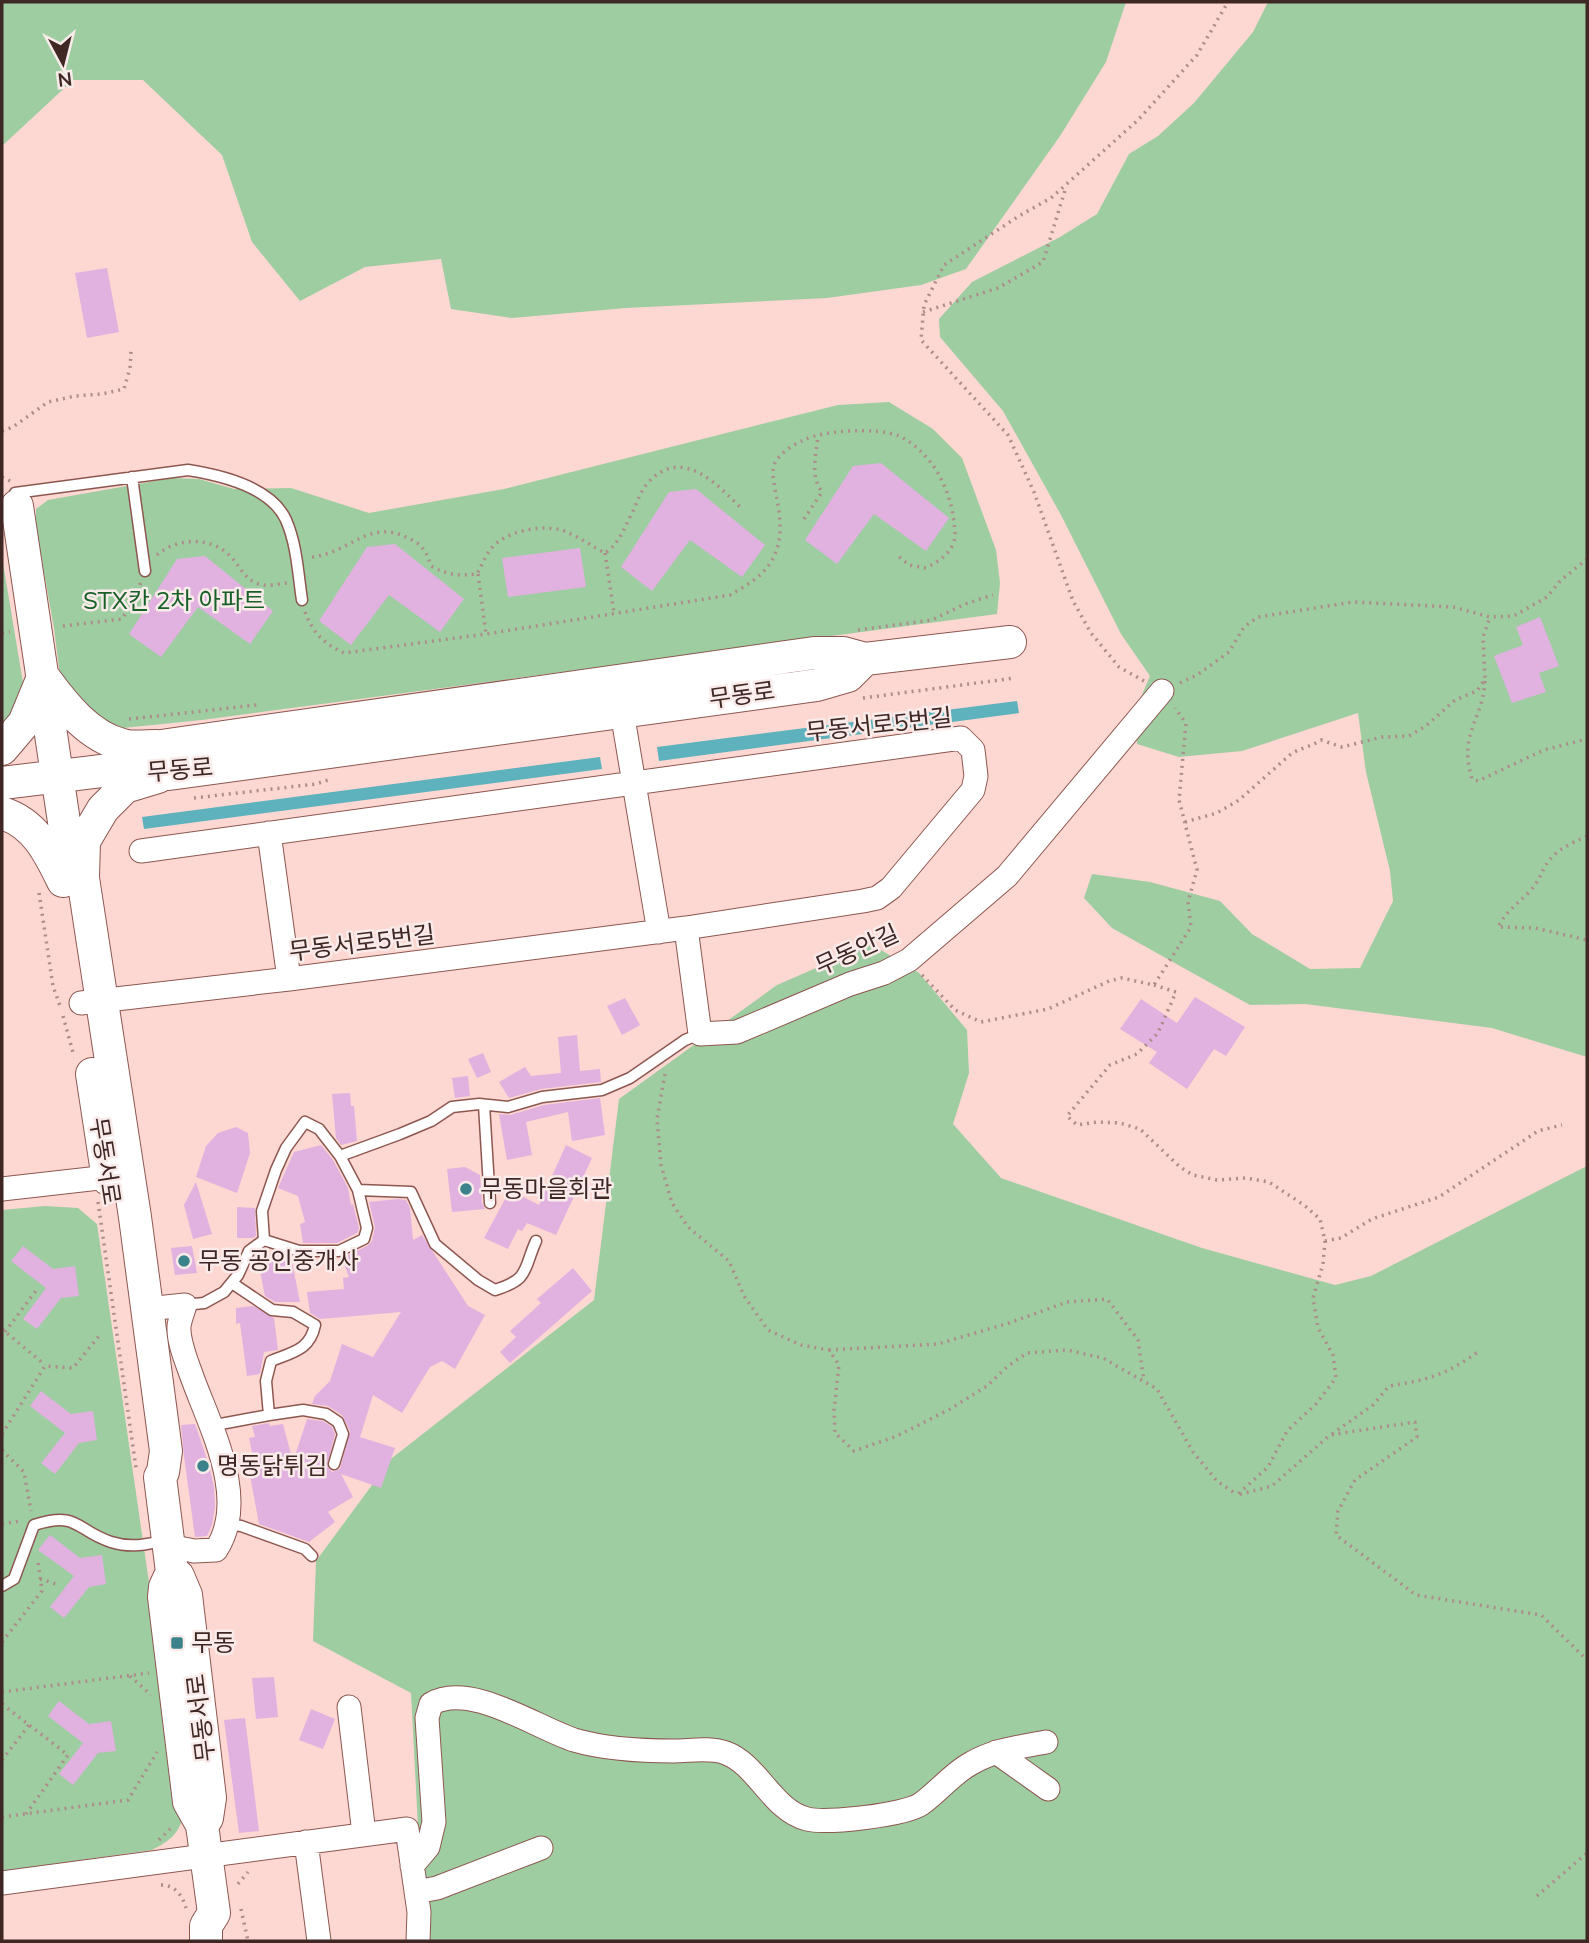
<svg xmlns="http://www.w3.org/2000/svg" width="1589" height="1943" font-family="Mulish,'Noto Sans KR',sans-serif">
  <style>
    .green { fill: #9ecda2 }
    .water { fill: #5db2bd }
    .building { fill: #e1b1e0 }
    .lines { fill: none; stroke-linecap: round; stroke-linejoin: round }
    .lane-casing { stroke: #8d5750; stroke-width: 13 }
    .street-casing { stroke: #8d5750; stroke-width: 25 }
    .secondary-casing { stroke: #8d5750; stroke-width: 34 }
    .path { stroke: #ad8d89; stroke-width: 3.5; stroke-dasharray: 2 5; stroke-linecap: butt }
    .lane { stroke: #fff; stroke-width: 10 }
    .street { stroke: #fff; stroke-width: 23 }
    .secondary { stroke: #fff; stroke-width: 32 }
    .poi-dot { fill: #3b828b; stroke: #f8ebe9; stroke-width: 2.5 }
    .labels { text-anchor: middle; stroke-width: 5; stroke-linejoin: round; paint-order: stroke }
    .park-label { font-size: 24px; fill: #176027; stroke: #f8ebe9 }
    .street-label { font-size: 24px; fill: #3f2724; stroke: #f8ebe9 }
    .poi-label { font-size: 24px; fill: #3f2724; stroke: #f8ebe9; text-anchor: start }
  </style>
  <rect width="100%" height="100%" fill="#fdd7d1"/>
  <path class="green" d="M2,2H1126L1106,62L1060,136L966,269L921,285L827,298L626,308L512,318L451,309L441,259L365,267L300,301L252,242L222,155L143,80H73L2,146Z
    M1268,2H1587V1057L1492,1028L1305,1004L1250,1005L1112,928L1084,898L1092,874L1150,882L1220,901L1252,934L1310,969L1360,968L1393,901L1390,871L1366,772L1358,713L1242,751L1179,757L1137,744L1135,711L1150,676L1121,634L1061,515L1003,411L940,337L939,319L972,282L1060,237L1097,214L1129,154L1158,136L1194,103L1253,32Z
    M889,402L933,429L962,458L996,550L1000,583L997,614L202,720L123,728L93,720L60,676L54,628L36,528V509L48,500L172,478L199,479L234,489L291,488L369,513L504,489L838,405Z
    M2,557L25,695L2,736Z
    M871,944L919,973L967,1030L969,1073L953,1124L1001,1178L1202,1248L1335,1285L1371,1276L1587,1166V1941H424L411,1693L313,1641L316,1561L392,1458L594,1300L619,1099L777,985Z
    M45,1206L78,1208L97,1224L183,1817C178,1835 169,1841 152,1850L2,1871V1210Z"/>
  <path class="water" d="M1017,701L1019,713L659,761L657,747Z
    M600,757L602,769L144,829L142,817Z"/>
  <path class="building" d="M107,268L119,332L87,338L75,273Z
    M881,463L949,518L926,551L874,514L837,564L805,540L853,466Z
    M696,489L765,545L742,577L690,540L652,591L621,567L669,492Z
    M395,544L464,599L440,632L389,595L351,645L319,621L367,547Z
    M580,548L586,587L508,597L502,558Z
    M205,556L273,611L250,644L198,607L161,657L129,634L177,559Z
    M1540,617L1559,666L1539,673L1546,692L1512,703L1494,656L1523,645L1516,627Z
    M1195,997L1245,1027L1226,1056L1214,1049L1187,1089L1149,1063L1157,1052L1120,1029L1141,999L1177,1023Z
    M625,998L640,1025L622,1035L607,1006Z
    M577,1035L580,1071L600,1069L601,1082L541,1089L509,1098L499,1082L525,1067L531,1076L561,1073L558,1037Z
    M483,1053L491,1072L477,1078L468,1059Z
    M468,1076L470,1096L455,1098L452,1078Z
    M350,1093L351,1106H354L357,1141L341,1145L336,1138L332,1094Z
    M600,1098L605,1135L572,1141L568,1112L526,1122L532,1155L507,1160L499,1114L510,1115L544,1105Z
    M236,1127L248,1133L250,1153L237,1193L196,1177L206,1146L218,1133Z
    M321,1145L333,1160L348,1188L351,1205L353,1204L359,1228L357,1233L337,1243H303L300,1224L305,1222L298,1196L278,1188L294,1152Z
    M566,1145L592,1158L556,1235L527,1223L522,1231L518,1229L508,1249L484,1238L510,1190L539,1205Z
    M465,1167L480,1175L482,1203L485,1209L452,1212L447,1169Z
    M196,1182L212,1234L193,1239L184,1205Z
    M398,1199L406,1200L410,1208L413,1240L422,1235L468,1306L485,1315L455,1369L442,1361L430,1367L402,1413L373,1395L360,1437L395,1448L381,1488L341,1474L353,1497L328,1512L335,1522L309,1542L259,1524L247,1459L253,1457L249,1438L255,1437L252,1426L269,1423L270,1426L283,1424L293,1462L307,1419L323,1421L332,1427L335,1434L327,1466L332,1472L340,1469L350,1431L342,1415L328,1406L312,1404L315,1396L330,1381L342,1344L373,1357L401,1312L320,1319L310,1313L307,1292L344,1289L343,1278L349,1277L342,1258L367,1246L372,1241L375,1227L369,1202Z
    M237,1207L255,1208L256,1236L253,1238H237Z
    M23,1246L53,1269L75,1266L79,1296L61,1298L37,1329L23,1319L46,1288L11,1261Z
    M192,1246L197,1273L175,1275L171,1248Z
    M288,1256L291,1257L300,1302H275L265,1296L258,1261Z
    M573,1268L592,1291L510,1363L500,1352L516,1337L510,1331L541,1303L537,1299Z
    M253,1306L274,1318L278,1350L264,1352L260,1374L247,1376L240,1323L236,1324V1308Z
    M41,1391L71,1414L93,1411L97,1440L79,1443L55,1474L41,1463L65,1433L30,1406Z
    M195,1424L209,1465L214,1487L215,1507L212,1525L207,1536L195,1537L184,1456L181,1425Z
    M50,1535L80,1558L102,1555L106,1584L89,1587L64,1618L50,1607L74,1576L38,1550Z
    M274,1677L278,1717L256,1719L252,1678Z
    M59,1701L89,1724L111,1721L116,1751L98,1753L73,1785L59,1774L83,1743L48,1716Z
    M311,1709L335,1719L323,1749L299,1740Z
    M245,1718L259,1831L239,1833L224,1720Z"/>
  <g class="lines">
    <defs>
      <path id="lane" d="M132,477L145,571
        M15,493L188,470C220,475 271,487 286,520C297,545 298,574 302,600
        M484,1105L490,1203
        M340,1156L358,1190L367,1228L364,1239L339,1251H299L264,1240L262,1211L276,1170L286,1148L305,1122L319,1129L340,1156L400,1134L431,1121L452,1107L479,1104L508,1107L542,1097L602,1090L630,1078L685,1040L700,1034
        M358,1190L411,1192L435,1244L478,1280L495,1290C530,1279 523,1270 536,1241
        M185,1305L204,1303L224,1292L238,1275L249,1251L264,1240
        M269,1415L303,1410L326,1414L338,1422L343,1434L334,1464
        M210,1426L269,1415L266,1381L271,1361C293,1352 310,1350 315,1325L293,1312L272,1310L232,1283
        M227,1524L241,1526L305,1549L312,1556
        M2,1586L14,1579L34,1525C79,1511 75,1530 111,1542C130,1548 147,1545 165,1540"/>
      <path id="street" d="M622,712L659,932
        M269,833L289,979
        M686,928L700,1034L737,1032L850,984L884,973L909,960L1007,876L1162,691
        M81,1003L289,979L686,928L863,901L877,898L891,888L973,790L976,776L973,750L961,738L141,851
        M2,1189L108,1177
        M147,1309L185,1305C183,1312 180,1319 179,1326C178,1341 186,1360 191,1374C209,1425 250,1498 216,1550L194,1551L169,1546
        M349,1707L364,1834
        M996,1752L1048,1789
        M306,1842L319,1941
        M412,1866L428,1847L434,1822L427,1718L431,1704C469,1681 535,1727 574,1740C605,1749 641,1751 674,1751C690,1751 710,1747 726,1753C758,1765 772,1810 807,1819C826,1824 905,1815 921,1804C938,1792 952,1774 970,1764C993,1750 1020,1747 1046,1742
        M2,1883L407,1829L419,1912L418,1941
        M416,1892L437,1888L541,1848"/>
      <path id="secondary" d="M17,506L67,842L76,854L83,878L135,1217L166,1451L163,1472L160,1477L172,1572L165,1587L164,1597L189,1802L202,1825L214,1913L206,1926V1941
        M45,679C64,705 89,737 123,745C133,748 146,746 156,746
        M2,749L24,723L43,677
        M118,769L130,758L161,746L814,653H843L865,659L1010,642
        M2,783L118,769L130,774H169L817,685L848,676L865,659
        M2,813C35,823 49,852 63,881
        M83,876L84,841L103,809L125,787L158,777
        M92,1074L108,1179
        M172,1572L178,1576L186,1595L210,1798L207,1818L202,1825"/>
    </defs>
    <use href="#lane" class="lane-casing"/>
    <use href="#street" class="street-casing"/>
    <use href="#secondary" class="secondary-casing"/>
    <path class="path" d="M923,312L998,288L1043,262L1066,187
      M2,431L13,427L48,402L75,396L102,394L124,389L130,368L131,351
      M2,477L10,481
      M804,519L822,492C810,476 816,455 818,436
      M605,553L614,613
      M157,555C177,537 213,536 232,558C240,567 246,581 259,584C267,587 278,584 287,583
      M312,557C350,553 369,518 408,538C422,544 427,552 431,566C447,575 459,576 477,574C483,563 487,550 498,542C514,530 542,525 561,530C577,535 591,546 605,553C620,543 624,528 632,513C637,503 640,492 647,484C681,444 718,485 743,510
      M478,574L486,634
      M305,612C313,633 324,644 344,653L486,634L730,595C745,586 761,578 771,562C785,538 780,515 775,489C774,481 771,471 775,463C780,453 794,444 804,440C824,430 878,427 899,436C931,451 951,489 954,523C955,530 956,538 953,544C947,557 938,561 926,568L909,565L897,555
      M63,626L122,619L132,603L141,582
      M858,630L932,620L965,604L993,595
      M2,633L10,632
      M1144,681L1119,667L1091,633L1073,601L1034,492L1008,435L921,340L924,305L944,265L1019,216L1051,198L1138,120L1197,55L1228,2
      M1485,681C1483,721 1458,732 1472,779L1478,781L1544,750L1587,739
      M1180,683L1197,675L1229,652L1244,627L1258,617L1353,602L1453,607L1490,617L1514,616L1547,597L1561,580L1587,559
      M863,698L1015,678
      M129,719L257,705
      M194,798L316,784L331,779
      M1185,822L1217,813L1239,800L1291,754C1300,748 1310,747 1321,740L1342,747L1382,737L1409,736L1426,726L1455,700L1477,691L1485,679L1483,637L1490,617
      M1587,836C1570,844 1554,850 1544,868C1540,876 1537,884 1530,891C1519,903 1506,911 1498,927L1535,928L1587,940
      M39,893L53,986L60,1006
      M922,975L955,1010L981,1022L1048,1009L1109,981L1122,978L1154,985L1191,927L1188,902L1197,870L1179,800L1186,723L1175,708
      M1154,985L1176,992L1158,1033L1137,1054L1110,1065L1067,1116L1077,1125L1098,1122L1120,1123L1140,1129L1180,1167L1193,1175L1217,1180L1246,1178L1269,1182L1304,1205L1320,1219L1325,1241L1323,1264L1313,1298L1318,1328L1333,1355L1336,1378L1316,1404L1287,1431L1268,1467L1237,1495L1272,1486L1330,1435L1415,1422L1417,1437L1355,1480L1338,1511L1336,1535L1416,1595L1541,1615L1587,1660
      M63,1016L74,1056
      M665,1074L657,1119L661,1165L672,1203L688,1227L729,1261L744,1296L768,1330L801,1345L829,1350L839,1365L834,1410L835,1433L854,1451L897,1436L950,1409L987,1386L1008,1366L1027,1353L1067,1350L1103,1358L1157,1389L1193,1452L1217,1481L1236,1494
      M98,1202L136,1468
      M1325,1241L1341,1238L1372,1219L1439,1197L1538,1131L1562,1125
      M2,1329L45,1365
      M5,1332L38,1288
      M829,1350L938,1344L1009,1323L1067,1302L1107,1299L1138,1340L1144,1381
      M2,1434L45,1366L73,1368L99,1336
      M1332,1434L1373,1405L1389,1386C1428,1380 1446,1375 1479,1351
      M2,1450L24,1472L31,1511
      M2,1524L20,1521
      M40,1579L56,1584
      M2,1642L42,1591L38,1561
      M130,1676L151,1695
      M2,1692L149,1673
      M2,1704L68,1755L26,1814
      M2,1760L29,1725
      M2,1817L128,1800L157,1752
      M159,1840L173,1826
      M238,1884L248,1872
      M161,1885C175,1885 182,1895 186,1908
      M1537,1896L1587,1853
      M241,1909L248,1941"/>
    <use href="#lane" class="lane"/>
    <use href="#street" class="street"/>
    <use href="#secondary" class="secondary"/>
  </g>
  <g class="poi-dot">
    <circle cx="466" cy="1189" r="7"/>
    <circle cx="184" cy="1261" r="7"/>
    <circle cx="203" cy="1466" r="7"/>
    <rect x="170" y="1636" width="14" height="14" rx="3.5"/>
  </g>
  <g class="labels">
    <g class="park-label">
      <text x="174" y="609">STX칸 2차 아파트</text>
    </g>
    <g class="street-label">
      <text transform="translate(742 695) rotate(-8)" y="8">무동로</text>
      <text transform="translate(879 725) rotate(-6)" y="8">무동서로5번길</text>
      <text transform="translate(180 770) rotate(-5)" y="8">무동로</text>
      <text transform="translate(362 943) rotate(-7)" y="8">무동서로5번길</text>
      <text transform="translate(857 950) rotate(-24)" y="8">무동안길</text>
      <text transform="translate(105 1161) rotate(81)" y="8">무동서로</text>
      <text transform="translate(201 1718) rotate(-97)" y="8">무동서로</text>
    </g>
    <g class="poi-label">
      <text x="480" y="1197">무동마을회관</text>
      <text x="198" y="1269">무동 공인중개사</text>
      <text x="217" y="1474">명동닭튀김</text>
      <text x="191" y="1651">무동</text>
    </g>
  </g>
  <rect width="1589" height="1943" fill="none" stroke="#3f2724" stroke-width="7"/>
  <g transform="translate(63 63) rotate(173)" stroke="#f8ebe9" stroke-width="5" paint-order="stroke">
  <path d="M0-5L12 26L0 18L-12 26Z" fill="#3f2724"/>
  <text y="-10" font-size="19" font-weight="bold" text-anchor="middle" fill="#3f2724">N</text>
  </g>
</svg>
